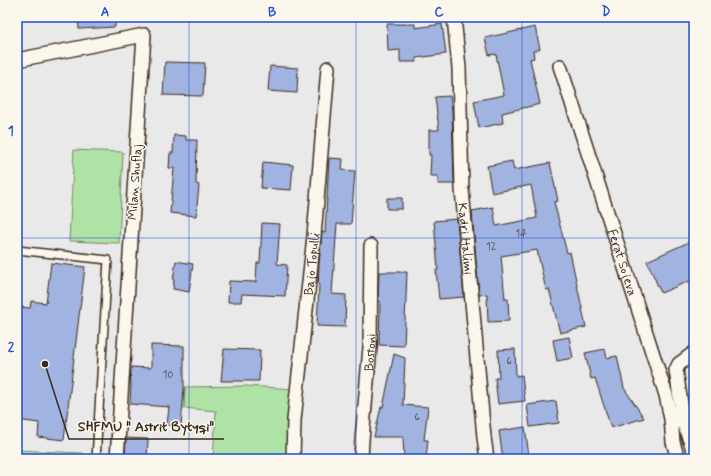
<svg xmlns="http://www.w3.org/2000/svg" width="711" height="476" font-family="Mynerve,sans-serif">
  <style>
    .green { fill: #afe3a5; stroke: #758662 }
    .building { fill: #a1b3e1; stroke: #3b2a1e }
    .lines { fill: none; stroke-linecap: round; stroke-linejoin: round }
    .lane-casing { stroke: #3b2a1e; stroke-width: 10 }
    .street-casing { stroke: #3b2a1e; stroke-width: 16 }
    .lane { stroke: #fbf7ec; stroke-width: 7 }
    .street { stroke: #fbf7ec; stroke-width: 13 }
    .grid { fill: none; stroke: #1d4ed8; stroke-width: 1; stroke-opacity: 0.55 }
    .labels { text-anchor: middle; stroke-width: 3; stroke-linejoin: round; paint-order: stroke }
    .number-label { font-size: 11px; fill: #544c4f }
    .street-label { font-size: 13px; fill: #3b2a1e; stroke: #fbf7ec }
    .leader { fill: none; stroke: #3b2a1e; stroke-width: 1.5 }
    .callout-dot { fill: #3b2a1e; stroke: #fbf7ec; stroke-width: 1.5 }
    .callout-label { font-size: 14px; text-anchor: middle; font-weight: bold; fill: #3b2a1e; stroke: #fbf7ec; stroke-width: 3; stroke-linejoin: round; paint-order: stroke }
    .neatline { fill: none; stroke: #1d4ed8; stroke-width: 1.5 }
    .grid-label { font-size: 13px; text-anchor: middle; font-weight: bold; fill: #1d4ed8 }
  </style>
  <rect width="100%" height="100%" fill="#e9e9ea"/>
  <filter id="ink" filterUnits="userSpaceOnUse"><feTurbulence type="fractalNoise" baseFrequency=".025" numOctaves="2"/><feDisplacementMap in="SourceGraphic" scale="8" xChannelSelector="R" yChannelSelector="G"/><feConvolveMatrix kernelMatrix="1 2 1 2 8 2 1 2 1" color-interpolation-filters="sRGB"/></filter>
  <g filter="url(#ink)">
    <path class="green" d="M74,150L123,152L119,243L69,241Z
      M246,386L295,389L292,459H213L216,411L184,408L185,387Z
      M17,450L83,453L82,459H17Z"/>
    <path class="building" d="M78,17H115V27L79,29Z
      M387,24H415V28L442,24L446,54L416,58V62H400V50L388,51Z
      M535,27L540,49L533,51L534,58L530,59L540,104L502,113L503,123L479,128L474,101L504,95L496,54L489,55L485,38Z
      M165,62L205,63L203,96L163,95Z
      M270,66L298,68L297,93L268,91Z
      M450,96L452,110L454,184H438V176H430L431,155H429V130H439L435,97Z
      M174,135L186,136V140H197L196,184L199,185L196,216L170,213L174,168H169L170,153H173Z
      M329,158L343,159L342,170L355,171L351,224H337L332,294L346,295L345,327L317,326L319,285L318,284L319,264L322,232L325,233Z
      M512,161L514,170L550,163L558,201L554,202L567,253L570,252L586,327L560,333L549,289L546,290L537,250L501,256L505,299H508L509,321L488,322L487,294L479,295L472,211L493,207L496,226L537,218L531,185L492,193L487,166Z
      M263,162L293,165L291,190L261,188Z
      M387,198H402V209H387Z
      M457,219L464,297L439,299L436,270H438L434,221Z
      M262,223L280,224L277,264L287,265L285,296L242,294L241,302H228L229,281L256,282L257,263H260Z
      M689,242L694,252V279L661,293L647,261Z
      M176,261L193,264L189,292L173,289L174,280H173Z
      M51,263L85,267L64,440L38,437L39,423L17,420V307L30,308L31,301L46,303Z
      M379,272H407L404,346L379,345L380,301H378Z
      M569,337L573,358L557,361L553,340Z
      M151,345L184,346V389L181,426L167,425L169,407L130,404L131,383H130L131,367L151,368Z
      M224,349L260,350L259,381H221Z
      M515,349L516,376L522,375L525,401L498,404L495,378H499L498,350Z
      M605,349L607,358L617,356L624,388L644,418L611,428L595,378L591,379L585,353Z
      M394,354L405,358L403,405L428,407L424,440H428L426,459H404L403,437H374L381,407H383Z
      M556,401L559,423L530,427L527,405Z
      M525,427L529,456L511,459H503L499,431Z
      M126,438L148,439L147,459H125Z"/>
    <g class="lines">
      <defs>
        <path id="lane" d="M17,250L108,260L96,459"/>
        <g id="street">
          <path id="s1" d="M454,17L459,68L462,189L484,437L487,459"/>
          <path d="M17,60L144,35L117,459"/>
          <path id="s2" d="M560,66L666,395L671,419L673,442L678,459"/>
          <path d="M694,353L679,364L676,370L684,424L694,452"/>
          <path id="s3" d="M293,459L294,420L314,236L328,68"/>
          <path id="s4" d="M361,459L362,440L370,347L371,246"/>
        </g>
      </defs>
      <use href="#lane" class="lane-casing"/>
      <use href="#street" class="street-casing"/>
      <use href="#lane" class="lane"/>
      <use href="#street" class="street"/>
    </g>
  </g>
  <path class="grid" d="M189,17V459M356,17V459M522,17V459M17,238H694"/>
  <g class="labels">
    <g class="number-label">
      <text x="521" y="237">14</text>
      <text x="491" y="250">12</text>
      <text x="509" y="364">6</text>
      <text x="168" y="378">10</text>
      <text x="417" y="420">6</text>
    </g>
    <g class="street-label">
      <text transform="translate(134 182) rotate(-86)" y="5">Milan Shuflaj</text>
      <text dy="5" stroke="none"><textPath href="#s1" startOffset="222">Kadri Halimi</textPath></text>
      <text dy="5" stroke="none"><textPath href="#s2" startOffset="206">Ferat Sojeva</textPath></text>
      <text dy="5" stroke="none"><textPath href="#s3" startOffset="196">Bajo Topulli</textPath></text>
      <text dy="5" stroke="none"><textPath href="#s4" startOffset="107">Bostoni</textPath></text>
    </g>
  </g>
  <path class="leader" d="M45 364L69 439H224"/>
  <circle class="callout-dot" cx="45" cy="364" r="4"/>
  <g class="callout-label">
    <text x="146" y="431">SHFMU " Astrit Bytyqi"</text>
  </g>
  <rect width="711" height="476" fill="none" stroke="#fbf7ec" stroke-width="44"/>
  <rect x="22" y="22" width="667" height="432" class="neatline"/>
  <g class="grid-label">
    <text x="105" y="16">A</text>
    <text x="272" y="16">B</text>
    <text x="439" y="16">C</text>
    <text x="606" y="16">D</text>
    <text x="11" y="135">1</text>
    <text x="11" y="351">2</text>
  </g>
</svg>
